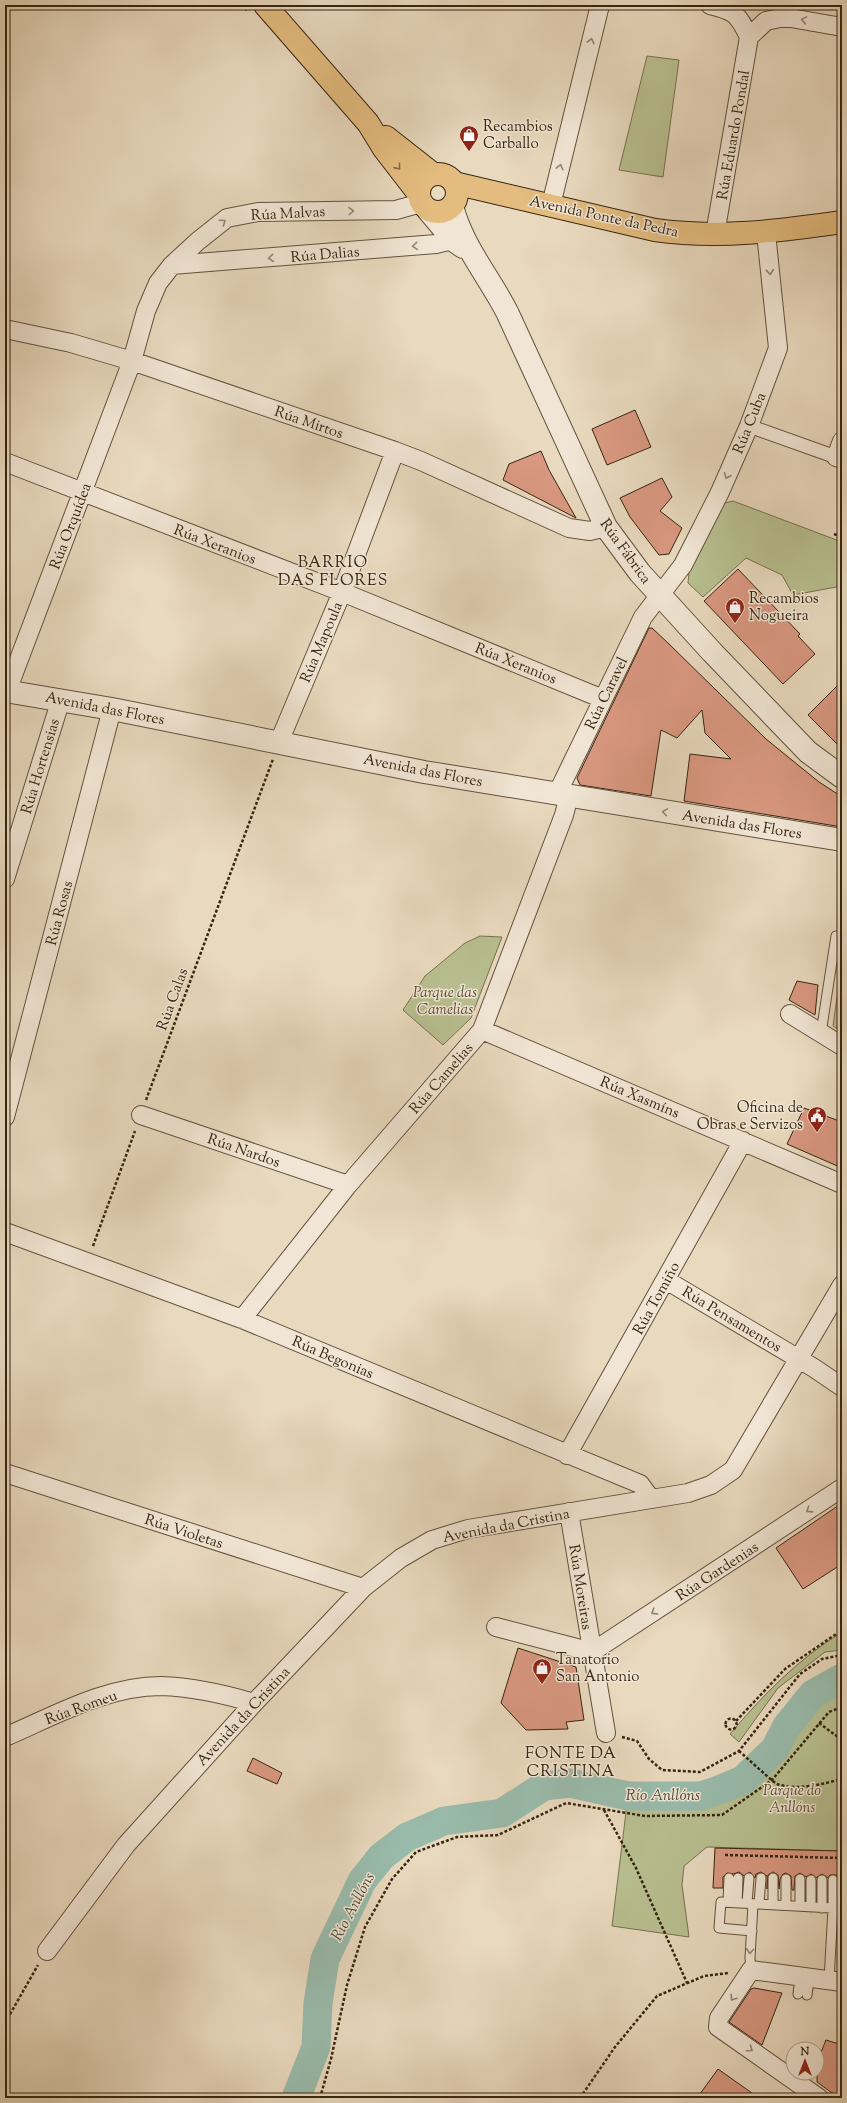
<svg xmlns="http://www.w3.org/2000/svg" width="847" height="2103" font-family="'Sorts Mill Goudy',serif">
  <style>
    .green { fill: #b8bf90; stroke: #777250 }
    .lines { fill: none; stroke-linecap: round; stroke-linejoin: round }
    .river { stroke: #99bbab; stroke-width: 29 }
    .building { fill: #d99881; stroke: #362510 }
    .service-casing { stroke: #63523c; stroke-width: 11 }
    .pedestrian-casing { stroke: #63523c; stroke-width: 15 }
    .minor-casing { stroke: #63523c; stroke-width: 20 }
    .tertiary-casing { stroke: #63523c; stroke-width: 24 }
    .primary-casing { stroke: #362510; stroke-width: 24 }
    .path { stroke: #362510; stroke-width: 2.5; stroke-dasharray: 3 2; stroke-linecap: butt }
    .service { stroke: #f1e6d5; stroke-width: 9 }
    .pedestrian { stroke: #f1e6d5; stroke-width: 13 }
    .minor { stroke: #f1e6d5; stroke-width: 18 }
    .tertiary { stroke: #f1e6d5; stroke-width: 22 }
    .primary { stroke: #e4bc7f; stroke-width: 22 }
    .oneway { stroke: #948672 }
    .oneway2 { stroke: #846942 }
    .labels { text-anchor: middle; stroke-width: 3; stroke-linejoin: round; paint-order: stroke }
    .poi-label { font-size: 15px; fill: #362510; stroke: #f1e6d5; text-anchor: start }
    .street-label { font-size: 15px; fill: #362510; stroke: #f1e6d5 }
    .park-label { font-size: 15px; font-style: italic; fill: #564c30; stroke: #f1e6d5 }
    .neighbourhood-label { font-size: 16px; letter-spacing: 1px; fill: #362510; stroke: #f1e6d5 }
    .water-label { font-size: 16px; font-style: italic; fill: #4f4a37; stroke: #f1e6d5 }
  </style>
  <rect width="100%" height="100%" fill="#e9d9be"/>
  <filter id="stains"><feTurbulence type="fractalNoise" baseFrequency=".005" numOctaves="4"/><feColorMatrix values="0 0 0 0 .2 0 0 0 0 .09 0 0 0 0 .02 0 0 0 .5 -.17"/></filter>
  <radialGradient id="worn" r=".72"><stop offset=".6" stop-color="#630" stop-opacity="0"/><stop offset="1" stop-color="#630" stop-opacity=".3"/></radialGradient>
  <path class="green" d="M647,56L679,60L663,177L619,170Z
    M733,501L842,542V586L793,595L782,575L746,558L703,597L688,583L689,572L724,503Z
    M480,936L502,937L471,1018L443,1045L403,1010L425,976L465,943Z
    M842,961V1032L833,1026Z
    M842,1632V1650L825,1652L778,1688L739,1742L730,1734C764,1694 797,1660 842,1632Z
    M842,1689V1851L707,1847L684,1866L682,1885L689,1937L612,1926L628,1796H701L743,1780L798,1711Z"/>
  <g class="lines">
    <path class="river" d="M296,2098L316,2047L318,2003L325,1959L362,1881L381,1857L407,1837L444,1821L502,1813L544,1786L570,1783L628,1796H701L719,1790L743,1780L775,1749L787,1726L813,1694L842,1678"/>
  </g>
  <path class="building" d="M635,410L651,447L607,465L592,429Z
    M541,451L549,470L576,518L503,480L509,464Z
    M662,478L672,497L660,511L682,528L669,554L659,555L630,517L620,498Z
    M738,569L800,634L798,636L815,654L783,684L704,601Z
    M649,628H652L668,643L766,739L819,782L842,797V827L684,801L690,754L731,759L705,733L702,710L677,738L661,730L651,796L580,785L577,778Z
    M842,681V749L808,715Z
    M797,981L818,985L815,1015L789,1000Z
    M804,1108L842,1122V1168L787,1144Z
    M842,1503V1564L803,1589L776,1548Z
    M518,1648L576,1667L584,1720L566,1722L568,1729L526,1730L501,1703Z
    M253,1758L282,1773L277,1784L247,1771Z
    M715,1848L842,1851V1891H839V1880L836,1875H830L828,1878L822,1874L816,1878L811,1874L806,1877L800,1873L795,1876L794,1890H792L791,1876L786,1873L783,1874L780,1879L779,1889L778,1875L773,1872L768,1875L767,1889V1876L761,1872L756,1874L755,1878L750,1872L744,1876L739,1872L733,1874L727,1873L723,1877V1888H713Z
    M754,1988L782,1993L762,2045L729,2022L751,1989Z
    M826,2040L842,2045V2098H839L817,2082V2062Z
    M718,2069L759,2098H697Z"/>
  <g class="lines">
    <defs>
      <path id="service" d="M821,1033L836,936
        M728,1902L729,1878
        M737,1903L738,1878
        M747,1903L749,1878
        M759,1904L761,1878
        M773,1904V1878
        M786,1905V1879
        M800,1906V1879
        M811,1907V1880
        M822,1908V1880
        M833,1908V1880
        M752,1931L719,1928L721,1902L833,1908L829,1980
        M751,1970L750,1958L753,1904
        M803,1986L808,1987L807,1995
        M798,1994L799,1986H803L804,1977"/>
      <path id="pedestrian" d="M749,426L836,457"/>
      <path id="minor" d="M710,5C735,11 738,14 749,37
        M749,37L766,21L785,17L842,27
        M551,205L600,5
        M715,234L749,37
        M172,265L436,244L453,240
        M5,329L71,343L132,361L395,451L421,461L569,528L590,531L606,527
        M842,441L836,457L842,459
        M5,462L342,592L603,699
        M7,691L132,361L146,311L158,283L172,265L198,241L227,218L258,212L396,210L421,203
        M279,742L342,592L395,451
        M557,794L643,617L683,565L720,492L749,426L778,348L766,233
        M5,879L61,699
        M790,1014L842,1046
        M482,1030L842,1184
        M141,1115L348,1185
        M5,1117L112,709
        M5,1232L242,1319L640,1484L651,1499
        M666,1280L814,1368L842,1387
        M242,1319L348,1185L482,1030L564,815L569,796
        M567,1455L743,1141
        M5,1473L363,1588
        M569,1512L606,1733
        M496,1627L592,1652L842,1488
        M5,1737C54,1716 106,1686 161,1686C193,1687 224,1694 254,1703
        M47,1951L126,1845L254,1703L363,1588L401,1558L432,1540L468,1529L688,1493L711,1485L733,1470L842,1285
        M819,2098L718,2027L719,2018L751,1970L842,1982"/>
      <path id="tertiary" d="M452,206C462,246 490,278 508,314L606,527L640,573L712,652L808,752L842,777
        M428,210L453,240L463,247
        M5,691L112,709L424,772L842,840"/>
      <path id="primary" d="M265,5L368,123L384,149L418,193
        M386,137L433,174
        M419 193a19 19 0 1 1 38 0a19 19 0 1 1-38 0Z
        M454,183L655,230C718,239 779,231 842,222"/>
    </defs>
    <use href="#service" class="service-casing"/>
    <use href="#pedestrian" class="pedestrian-casing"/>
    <use href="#minor" class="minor-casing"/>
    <use href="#tertiary" class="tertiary-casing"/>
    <use href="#primary" class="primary-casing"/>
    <path class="path" d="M242,5L247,10
      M834,534L842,537
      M146,1100L273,759
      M93,1246L135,1131
      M725.5 1724a5.5 5.5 0 1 1 11 0a5.5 5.5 0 1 1-11 0Z
      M736,1721L785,1669L842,1630
      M819,1723L838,1737L842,1735
      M622,1737L637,1741L649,1759L662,1770L700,1772L739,1751L800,1674L822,1659L842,1655
      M739,1751C745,1756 774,1783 777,1784C797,1791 823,1784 842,1779
      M604,1810L636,1868L687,1983
      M725,1855L842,1858
      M5,2023L38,1965
      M320,2098L331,2059L347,1985L365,1927L392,1879L416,1852L457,1837L498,1835L566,1803L645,1816L722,1815L772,1780L829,1712L842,1707
      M580,2098L615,2047L657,1996L704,1976L728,1973"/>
    <use href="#service" class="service"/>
    <use href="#pedestrian" class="pedestrian"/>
    <use href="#minor" class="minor"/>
    <use href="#tertiary" class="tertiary"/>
    <use href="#primary" class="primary"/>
  </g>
  <defs><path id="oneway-chevron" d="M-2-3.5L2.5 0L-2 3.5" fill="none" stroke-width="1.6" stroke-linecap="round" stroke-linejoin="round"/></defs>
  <g class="oneway">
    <use href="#oneway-chevron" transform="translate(804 20) rotate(-170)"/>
    <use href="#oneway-chevron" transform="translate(591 41) rotate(-76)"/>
    <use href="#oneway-chevron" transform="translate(560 167) rotate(-76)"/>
    <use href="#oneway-chevron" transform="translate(351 211) rotate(-1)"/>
    <use href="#oneway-chevron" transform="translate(223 222) rotate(-35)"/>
    <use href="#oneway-chevron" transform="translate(415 246) rotate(175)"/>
    <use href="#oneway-chevron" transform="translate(271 258) rotate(175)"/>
    <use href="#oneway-chevron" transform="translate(770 272) rotate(84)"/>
    <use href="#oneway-chevron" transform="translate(727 476) rotate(113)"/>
    <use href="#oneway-chevron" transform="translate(665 812) rotate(-171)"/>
    <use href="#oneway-chevron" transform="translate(809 1510) rotate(147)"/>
    <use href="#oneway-chevron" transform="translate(654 1612) rotate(147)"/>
    <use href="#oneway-chevron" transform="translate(750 1951) rotate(94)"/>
    <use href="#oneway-chevron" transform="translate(733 1998) rotate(123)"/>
    <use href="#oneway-chevron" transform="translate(750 2049) rotate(35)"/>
  </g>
  <use class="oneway2" href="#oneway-chevron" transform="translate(398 167) rotate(51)"/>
  <defs>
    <symbol id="shop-pin" viewBox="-11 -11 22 30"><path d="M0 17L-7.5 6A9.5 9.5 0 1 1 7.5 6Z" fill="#8f2418" stroke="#f1e6d5"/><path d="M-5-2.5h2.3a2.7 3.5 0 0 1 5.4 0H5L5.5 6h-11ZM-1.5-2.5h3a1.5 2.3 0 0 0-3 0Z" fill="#fff"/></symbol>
    <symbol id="civic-pin" viewBox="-11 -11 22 30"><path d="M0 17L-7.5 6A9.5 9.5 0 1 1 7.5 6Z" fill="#8f2418" stroke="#f1e6d5"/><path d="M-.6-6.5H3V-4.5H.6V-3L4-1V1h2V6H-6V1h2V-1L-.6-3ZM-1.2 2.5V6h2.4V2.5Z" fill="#fff"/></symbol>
  </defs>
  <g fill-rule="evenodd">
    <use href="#shop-pin" x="458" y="124" width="22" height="30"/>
    <use href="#shop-pin" x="724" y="596" width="22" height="30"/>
    <use href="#civic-pin" x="806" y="1105" width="22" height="30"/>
    <use href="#shop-pin" x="531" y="1657" width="22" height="30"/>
  </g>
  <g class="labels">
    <g class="poi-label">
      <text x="483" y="131">Recambios<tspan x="483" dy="17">Carballo</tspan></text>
      <text x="749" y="603">Recambios<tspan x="749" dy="17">Nogueira</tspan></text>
      <text x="803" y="1112" text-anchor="end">Oficina de<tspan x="803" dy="17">Obras e Servizos</tspan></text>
      <text x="556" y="1664">Tanatorio<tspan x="556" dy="17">San Antonio</tspan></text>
    </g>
    <g class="street-label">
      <text transform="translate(733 135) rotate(-80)" y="5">Rúa Eduardo Pondal</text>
      <text transform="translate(288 213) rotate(-3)" y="5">Rúa Malvas</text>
      <text transform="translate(604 216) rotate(12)" y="5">Avenida Ponte da Pedra</text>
      <text transform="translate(325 254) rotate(-5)" y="5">Rúa Dalias</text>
      <text transform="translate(309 422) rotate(19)" y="5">Rúa Mirtos</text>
      <text transform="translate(749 423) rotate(-68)" y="5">Rúa Cuba</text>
      <text transform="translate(70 526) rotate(-69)" y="5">Rúa Orquídea</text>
      <text transform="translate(215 544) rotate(21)" y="5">Rúa Xeranios</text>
      <text transform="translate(626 551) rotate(54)" y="5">Rúa Fábrica</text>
      <text transform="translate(321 642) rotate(-67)" y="5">Rúa Mapoula</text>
      <text transform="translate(516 663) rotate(22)" y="5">Rúa Xeranios</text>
      <text transform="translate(606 693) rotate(-64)" y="5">Rúa Caravel</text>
      <text transform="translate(105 708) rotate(11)" y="5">Avenida das Flores</text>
      <text transform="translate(40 766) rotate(-73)" y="5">Rúa Hortensias</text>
      <text transform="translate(423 770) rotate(11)" y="5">Avenida das Flores</text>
      <text transform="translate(742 824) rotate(9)" y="5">Avenida das Flores</text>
      <text transform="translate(59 913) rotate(-75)" y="5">Rúa Rosas</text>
      <text transform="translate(172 999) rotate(-70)" y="5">Rúa Calas</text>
      <text transform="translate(441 1078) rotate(-49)" y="5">Rúa Camelias</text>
      <text transform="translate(640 1097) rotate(23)" y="5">Rúa Xasmíns</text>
      <text transform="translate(244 1150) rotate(19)" y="5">Rúa Nardos</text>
      <text transform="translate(656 1298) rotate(-61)" y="5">Rúa Tomiño</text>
      <text transform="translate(732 1319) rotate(31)" y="5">Rúa Pensamentos</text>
      <text transform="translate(333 1357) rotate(23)" y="5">Rúa Begonias</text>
      <text transform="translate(506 1525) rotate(-11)" y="5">Avenida da Cristina</text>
      <text transform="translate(184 1531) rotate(18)" y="5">Rúa Violetas</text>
      <text transform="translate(717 1571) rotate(-33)" y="5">Rúa Gardenias</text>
      <text transform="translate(581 1587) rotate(81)" y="5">Rúa Moreiras</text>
      <text transform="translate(81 1707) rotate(-20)" y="5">Rúa Romeu</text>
      <text transform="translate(243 1716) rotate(-47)" y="5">Avenida da Cristina</text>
    </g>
    <g class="park-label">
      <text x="445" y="997">Parque das<tspan x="445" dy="17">Camelias</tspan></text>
      <text x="792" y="1795">Parque do<tspan x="792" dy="17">Anllóns</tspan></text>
    </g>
    <g class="neighbourhood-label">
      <text x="333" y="567">BARRIO<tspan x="333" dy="18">DAS FLORES</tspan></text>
      <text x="571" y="1758">FONTE DA<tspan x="571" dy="18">CRISTINA</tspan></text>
    </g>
    <g class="water-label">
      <text x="663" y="1800">Río Anllóns</text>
      <text transform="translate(352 1906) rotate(-62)" y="6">Río Anllóns</text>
    </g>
  </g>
  <rect width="847" height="2103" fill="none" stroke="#e9d9be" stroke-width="20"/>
  <rect x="6" y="6" width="835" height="2091" fill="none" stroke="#362510" stroke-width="2"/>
  <rect x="10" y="10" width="827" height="2083" fill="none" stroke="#362510"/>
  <g transform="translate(805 2061)"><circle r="19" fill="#f1e6d5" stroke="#a69986"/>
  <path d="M0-3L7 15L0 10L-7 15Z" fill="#8f2418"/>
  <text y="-6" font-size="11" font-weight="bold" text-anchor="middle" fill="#362510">N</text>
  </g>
  <rect width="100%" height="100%" filter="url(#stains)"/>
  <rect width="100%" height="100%" fill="url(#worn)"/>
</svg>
